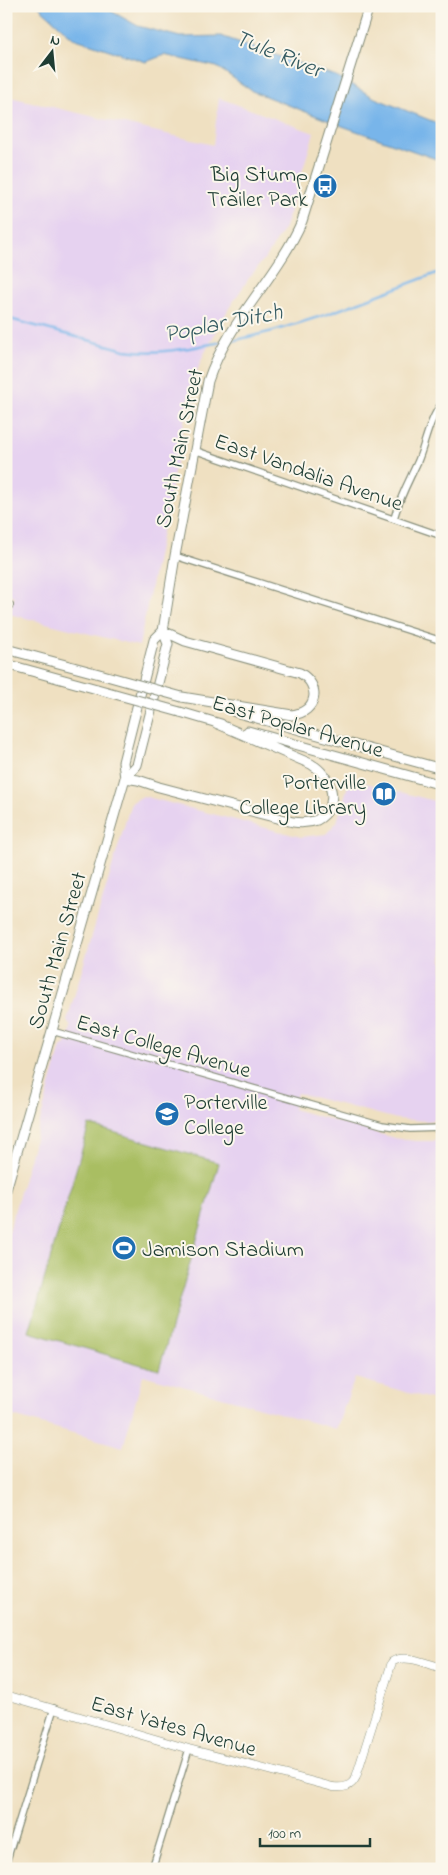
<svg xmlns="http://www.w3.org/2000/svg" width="448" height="1875" font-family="'Indie Flower',sans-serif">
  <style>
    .built { fill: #e6d2f0 }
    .green { fill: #a9be62; stroke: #647e4b }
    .water { fill: #78b5ea; stroke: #4c798f }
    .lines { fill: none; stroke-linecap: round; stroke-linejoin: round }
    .stream { stroke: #78b5ea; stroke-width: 2.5 }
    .minor-casing { stroke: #878e7a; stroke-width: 8 }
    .tertiary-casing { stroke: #878e7a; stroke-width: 9 }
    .secondary-casing { stroke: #878e7a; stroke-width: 11 }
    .minor { stroke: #fff; stroke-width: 5.5 }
    .tertiary { stroke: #fff; stroke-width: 8 }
    .secondary { stroke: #fff; stroke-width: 9 }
    .secondary-bridge-casing { stroke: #878e7a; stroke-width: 11; stroke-linecap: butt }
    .secondary-bridge { stroke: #fff; stroke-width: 9 }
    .labels { text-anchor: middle; stroke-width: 4; stroke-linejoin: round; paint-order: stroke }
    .poi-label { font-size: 22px; fill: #1f3d34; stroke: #fbf7ec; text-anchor: end }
    .street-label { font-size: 22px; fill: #1f3d34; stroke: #fbf7ec }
    .water-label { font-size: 24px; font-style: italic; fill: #355b62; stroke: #fbf7ec }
  </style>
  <rect width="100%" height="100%" fill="#fbf7ec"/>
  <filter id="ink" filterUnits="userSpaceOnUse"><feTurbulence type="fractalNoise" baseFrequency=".02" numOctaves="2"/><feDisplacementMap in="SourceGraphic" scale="10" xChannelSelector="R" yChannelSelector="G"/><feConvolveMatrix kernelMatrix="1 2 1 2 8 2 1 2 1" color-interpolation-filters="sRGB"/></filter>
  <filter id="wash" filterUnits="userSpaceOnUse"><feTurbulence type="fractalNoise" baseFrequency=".0096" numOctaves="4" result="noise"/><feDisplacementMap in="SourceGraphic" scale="20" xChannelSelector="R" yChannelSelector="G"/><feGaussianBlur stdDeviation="1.12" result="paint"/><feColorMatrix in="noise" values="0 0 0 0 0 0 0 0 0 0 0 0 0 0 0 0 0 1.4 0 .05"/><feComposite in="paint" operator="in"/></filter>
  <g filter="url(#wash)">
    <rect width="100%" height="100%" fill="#efe0c1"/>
    <path class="built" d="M6,96L213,145L219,98L314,133L285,227L269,253L249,278L229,308L203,356L195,376L189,398L139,646L9,614L14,596L6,593Z
      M350,779L442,803V1119L427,1121L397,1119L297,1093L293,1109L394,1138L415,1141H442V1402L355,1378L336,1429L143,1375L123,1447L6,1414V1241L61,1047L67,1042L71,1027L67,1021L131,803L143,796L301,837L326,834L337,822Z"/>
    <path class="green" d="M89,1125L219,1163L159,1370L29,1332Z"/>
    <path class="water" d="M38,6H102L138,26L180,37L221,36L336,76L375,98L442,125V161L345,127L252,91L217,67L164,55L146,62L73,38Z"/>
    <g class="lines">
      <path class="stream" d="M6,318L125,350C157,355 190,348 222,342
        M228,342L273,331L325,315L442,271"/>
    </g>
  </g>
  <g filter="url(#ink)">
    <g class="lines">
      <defs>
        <path id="minor" d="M194,450L442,536
          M394,519C399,498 409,481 418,461C426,441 429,420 442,403
          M175,556L442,641
          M6,604L10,605
          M52,1031L382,1125L410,1129L442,1128
          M6,1863L54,1708
          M152,1869L189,1749"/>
        <path id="tertiary" d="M6,1695L189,1749L333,1787C344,1788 351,1787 356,1777L392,1662C405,1653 428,1664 442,1668"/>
        <path id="secondary" d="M163,631L185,641L300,673C322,686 317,712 292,715L182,697
          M6,649L103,675
          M6,664L97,689
          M180,712L221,724
          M235,712L442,769
          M248,731L442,785
          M125,778L137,765L168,644L163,631L175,556L208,381C228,321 277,278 302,221L369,6
          M125,778L138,780L159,787L293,822C300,823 309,823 317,820C342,806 332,776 311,764L216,723
          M6,1190L125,778L123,762L154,640L163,631"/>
      </defs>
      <use href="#minor" class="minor-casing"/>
      <use href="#tertiary" class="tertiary-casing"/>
      <use href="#secondary" class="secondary-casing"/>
      <use href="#minor" class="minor"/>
      <use href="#tertiary" class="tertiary"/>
      <use href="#secondary" class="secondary"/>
      <defs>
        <path id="secondary-bridge" d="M103,675L182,697
          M97,689L180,712"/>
      </defs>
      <use href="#secondary-bridge" class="secondary-bridge-casing"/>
      <use href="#secondary-bridge" class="secondary-bridge"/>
    </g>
  </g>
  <defs>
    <symbol id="bus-disc" viewBox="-11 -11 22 22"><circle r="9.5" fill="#1f6fb2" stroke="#fbf7ec"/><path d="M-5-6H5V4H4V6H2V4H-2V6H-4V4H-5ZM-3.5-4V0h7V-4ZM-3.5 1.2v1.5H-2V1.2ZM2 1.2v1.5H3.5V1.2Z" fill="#fff"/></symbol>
    <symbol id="library-disc" viewBox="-11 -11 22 22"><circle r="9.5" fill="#1f6fb2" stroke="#fbf7ec"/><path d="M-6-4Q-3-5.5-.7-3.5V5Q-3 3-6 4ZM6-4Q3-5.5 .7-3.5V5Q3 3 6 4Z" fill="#fff"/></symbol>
    <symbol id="university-disc" viewBox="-11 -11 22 22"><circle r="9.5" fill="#1f6fb2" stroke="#fbf7ec"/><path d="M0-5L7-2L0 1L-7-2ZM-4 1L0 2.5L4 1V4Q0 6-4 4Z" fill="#fff"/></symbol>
    <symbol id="stadium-disc" viewBox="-11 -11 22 22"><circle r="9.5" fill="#1f6fb2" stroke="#fbf7ec"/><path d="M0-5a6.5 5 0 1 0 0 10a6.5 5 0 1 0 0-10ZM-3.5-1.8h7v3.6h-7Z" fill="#fff"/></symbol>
  </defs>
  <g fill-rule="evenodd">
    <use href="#bus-disc" x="311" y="172" width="28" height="28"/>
    <use href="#library-disc" x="370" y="780" width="28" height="28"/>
    <use href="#university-disc" x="153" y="1100" width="28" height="28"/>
    <use href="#stadium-disc" x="110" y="1234" width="28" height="28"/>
  </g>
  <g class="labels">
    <g class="poi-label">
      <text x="308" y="181">Big Stump<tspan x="308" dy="25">Trailer Park</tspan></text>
      <text x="366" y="789">Porterville<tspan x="366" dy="25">College Library</tspan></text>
      <text x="184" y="1109" text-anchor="start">Porterville<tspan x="184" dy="25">College</tspan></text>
      <text x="142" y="1256" text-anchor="start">Jamison Stadium</text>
    </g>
    <g class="street-label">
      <text transform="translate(178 448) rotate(-78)" y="8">South Main Street</text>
      <text transform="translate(309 471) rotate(19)" y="8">East Vandalia Avenue</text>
      <text transform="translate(298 725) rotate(16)" y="8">East Poplar Avenue</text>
      <text transform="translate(56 950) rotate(-74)" y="8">South Main Street</text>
      <text transform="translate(164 1045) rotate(16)" y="8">East College Avenue</text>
      <text transform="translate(174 1725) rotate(16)" y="8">East Yates Avenue</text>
    </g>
    <g class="water-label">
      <text transform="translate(279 53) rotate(22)" y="8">Tule River</text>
      <text transform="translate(223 322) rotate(-11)" y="8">Poplar Ditch</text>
    </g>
  </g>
  <rect width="448" height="1875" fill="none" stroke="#fbf7ec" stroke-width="25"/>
  <g transform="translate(52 52) rotate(16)" stroke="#fbf7ec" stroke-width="4" paint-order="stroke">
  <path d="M0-4L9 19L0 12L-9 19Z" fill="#1f3d34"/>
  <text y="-8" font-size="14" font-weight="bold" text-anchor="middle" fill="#1f3d34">N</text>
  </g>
  <path d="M260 1838v8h110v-8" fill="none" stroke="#1f3d34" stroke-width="2.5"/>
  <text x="268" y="1838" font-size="15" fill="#1f3d34" stroke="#fbf7ec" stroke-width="4" paint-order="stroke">100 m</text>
</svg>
